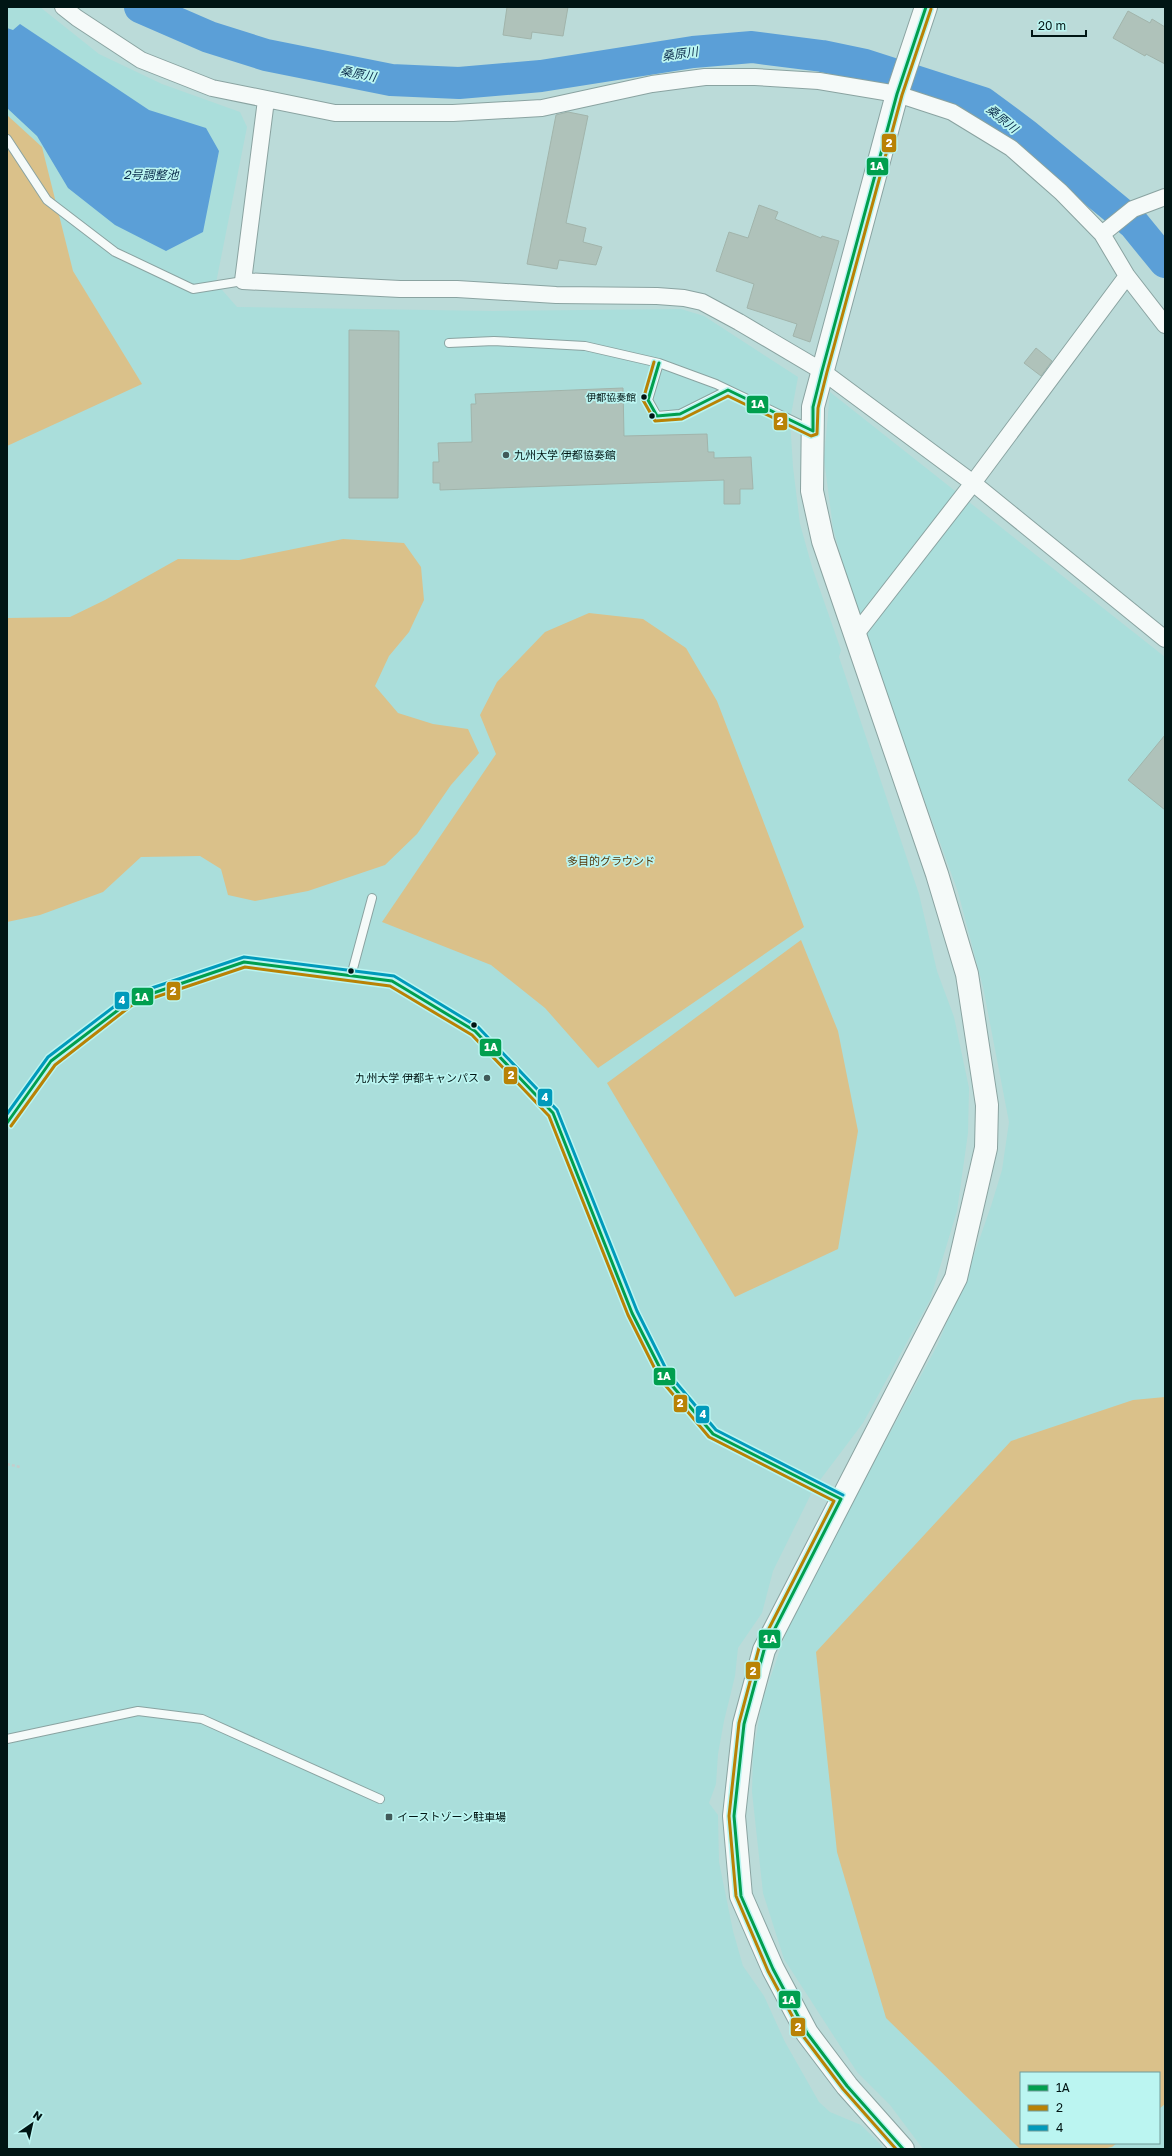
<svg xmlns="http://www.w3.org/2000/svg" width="1172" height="2156" font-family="'Golos Text','Noto Sans JP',sans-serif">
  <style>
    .built { fill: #aadedb; fill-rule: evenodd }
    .green { fill: #dac18a }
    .water { fill: #5b9fd7 }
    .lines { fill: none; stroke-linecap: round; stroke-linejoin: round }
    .river { stroke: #5b9fd7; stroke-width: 32 }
    .building { fill: #afc2ba; stroke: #a1b4ab }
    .lane-casing { stroke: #8aa3a1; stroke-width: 10 }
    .street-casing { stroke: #8aa3a1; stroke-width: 18 }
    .secondary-casing { stroke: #8aa3a1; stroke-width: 24 }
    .path { stroke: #c4cdcc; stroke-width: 2.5; stroke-dasharray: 3 2; stroke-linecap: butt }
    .lane { stroke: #f5faf9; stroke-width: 8 }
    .street { stroke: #f5faf9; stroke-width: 16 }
    .secondary { stroke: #f5faf9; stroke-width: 22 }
    .bus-1-casing { stroke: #bbf5f1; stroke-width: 6 }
    .bus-2-casing { stroke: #bbf5f1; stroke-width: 6 }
    .bus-3-casing { stroke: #bbf5f1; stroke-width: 6 }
    .bus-1 { stroke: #009f4e; stroke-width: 3 }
    .bus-2 { stroke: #b98205; stroke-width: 3 }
    .bus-3 { stroke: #009abb; stroke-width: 3 }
    .bus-dot { fill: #001514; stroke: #bbf5f1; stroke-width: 1.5 }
    .poi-dot { fill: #415a59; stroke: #bbf5f1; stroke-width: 1.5 }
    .labels { text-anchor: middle; stroke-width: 3.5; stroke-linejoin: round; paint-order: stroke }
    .bus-label { font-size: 10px; fill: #001514; stroke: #bbf5f1; text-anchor: end }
    .poi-label { font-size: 11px; fill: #001514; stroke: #bbf5f1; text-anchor: start }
    .park-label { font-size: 11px; fill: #543609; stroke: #bbf5f1 }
    .water-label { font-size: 12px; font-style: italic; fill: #0a2b4c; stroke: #bbf5f1 }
    .line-badge { stroke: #bbf5f1; stroke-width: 1.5 }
    .badge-label { font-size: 11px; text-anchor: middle; font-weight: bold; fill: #fff }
  </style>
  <rect width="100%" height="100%" fill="#bbdbd9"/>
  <path class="built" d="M7,7H40L99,54L162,84L240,112L247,127L216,283L237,307L493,311L681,309L704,316L798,377L790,420L793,467L800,524L812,567L841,650L839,657L919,894L937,971L954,1017L969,1088L968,1133L957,1211L930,1300L863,1423L814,1488L773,1571L762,1613L738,1648L735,1676L724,1721L718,1754L716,1784L709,1803L718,1815L719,1862L733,1931L743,1966L764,1996L785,2042L819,2102L830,2112L861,2125L882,2146L883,2149H7Z
    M830,392L1165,657V2149H923L890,2105L857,2072L784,1959L763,1893L752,1792L753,1754L762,1702L793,1612L938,1344L975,1252L991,1206L1002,1170L1009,1122L983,987L958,892L858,617L833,528L824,459ZM1021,2073H1159V2143H1021Z"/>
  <path class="green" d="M7,115L42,147L73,271L142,384L7,446Z
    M343,539L404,543L421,567L424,600L409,632L389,656L375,686L398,713L433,724L468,729L479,753L451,785L417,834L385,865L308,891L255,901L228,895L221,869L200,856L141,857L103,892L40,915L7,922V618L70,617L105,600L178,559L239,560Z
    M589,613L643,619L686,648L717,701L804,927L598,1068L545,1008L491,965L382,922L496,754L480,715L497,682L545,632Z
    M801,940L838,1031L858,1131L838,1249L735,1297L607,1083Z
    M1165,1397V2104L1159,2109V2073H1021V2143H1117L1112,2147L1102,2149H1020L886,2018L837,1852L816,1652L1011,1441L1133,1400Z"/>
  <path class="water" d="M20,24L149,110L206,128L219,151L203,232L166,251L115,225L68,188L37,136L7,108V28L13,30Z"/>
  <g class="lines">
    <path class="river" d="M140,7L209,37L266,55L391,80L459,83L541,76L693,52L752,47L822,56L865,65L983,103L1026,135L1134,224L1165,262"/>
  </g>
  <path class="building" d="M507,7H568L563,36L532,32L531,39L503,35Z
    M1128,11L1150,23L1152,19L1165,27V64L1146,54L1145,56L1113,38Z
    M568,112L588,116L566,223L586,228L583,242L602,247L596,265L559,260L557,269L527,264L556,115Z
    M759,205L778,212L775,219L821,238L822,236L839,241L810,342L793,336L797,324L747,308L754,284L716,271L729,232L748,238Z
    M349,330L399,331L398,498H349Z
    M1036,348L1052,361L1041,376L1024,363Z
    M623,388L624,436L707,434L708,452H714V458L751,457L753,489H740V504H724V480L440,490V483H433V462H439L438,443L472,442L471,404H476L475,394Z
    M1165,735V810L1128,780Z"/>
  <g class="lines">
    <defs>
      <path id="lane" d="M7,139L47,200L115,252L193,289L243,281
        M449,343L494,341L585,346L659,363L716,384L812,430
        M659,363L648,400L657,416L680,414L728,390
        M351,976L372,898
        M7,1123L51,1061L130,1001L244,962L392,981L475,1031L553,1113L632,1313L664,1376L713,1434L840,1499
        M7,1739L138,1711L202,1719L380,1799"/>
      <path id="street" d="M63,7L77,18L141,60L212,88L335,113H453L542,108L652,84L705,77H755L819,81L897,94L952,112L1011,148L1061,192L1102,234L1127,276L1165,325
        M266,100L243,281L400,289H457L556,295L657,296L684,298L702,302L739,322L822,371L973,483L1165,639
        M1102,234L1133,209L1165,197
        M855,635L973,483L1127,276"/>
      <path id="secondary" d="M903,2149L847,2086L807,2033L773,1969L741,1896L734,1816L744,1724L764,1650L956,1278L986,1148L987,1105L967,974L937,874L823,541L812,491L813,407L897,94L926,7"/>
    </defs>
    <use href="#lane" class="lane-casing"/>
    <use href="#street" class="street-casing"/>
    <use href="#secondary" class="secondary-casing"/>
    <path class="path" d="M7,1464L20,1467"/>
    <use href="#lane" class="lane"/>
    <use href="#street" class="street"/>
    <use href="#secondary" class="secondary"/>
    <defs>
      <path id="bus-1" d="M659,363L648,400L657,416L680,414L728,390L813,431V407L822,371L897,94L926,7
        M7,1123L51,1061L130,1001L244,962L392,981L475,1031L553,1113L632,1313L664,1376L713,1434L841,1499L764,1650L744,1724L734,1816L741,1896L773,1969L807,2033L847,2086L903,2149"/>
      <path id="bus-2" d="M654,362L643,400L655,421L682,419L728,396L811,436L817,434L818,408L827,372L902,95L931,9
        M11,1126L55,1065L132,1005L245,967L390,986L472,1035L549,1116L628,1315L660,1379L709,1437L834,1501L759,1648L739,1723L729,1816L736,1896L768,1971L803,2036L843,2089L896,2149"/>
      <path id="bus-3" d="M7,1114L48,1057L128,996L244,957L394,976L478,1027L557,1110L637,1311L668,1373L716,1430L843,1495"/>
    </defs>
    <use href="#bus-1" class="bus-1-casing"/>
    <use href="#bus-2" class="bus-2-casing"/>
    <use href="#bus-3" class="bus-3-casing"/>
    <use href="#bus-1" class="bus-1"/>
    <use href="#bus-2" class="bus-2"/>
    <use href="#bus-3" class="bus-3"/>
  </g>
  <g class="bus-dot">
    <circle cx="644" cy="397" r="3.5"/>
    <circle cx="652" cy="416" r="3.5"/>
    <circle cx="351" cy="971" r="3.5"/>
    <circle cx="474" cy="1025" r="3.5"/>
  </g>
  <g class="poi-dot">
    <circle cx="506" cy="455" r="4"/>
    <circle cx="487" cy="1078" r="4"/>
    <rect x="385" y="1813" width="8" height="8" rx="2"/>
  </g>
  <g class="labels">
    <g class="bus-label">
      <text x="636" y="401">伊都協奏館</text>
    </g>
    <g class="poi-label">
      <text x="514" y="459">九州大学 伊都協奏館</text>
      <text x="479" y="1082" text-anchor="end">九州大学 伊都キャンパス</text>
      <text x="397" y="1821">イーストゾーン駐車場</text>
    </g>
    <g class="park-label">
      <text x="611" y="865">多目的グラウンド</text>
    </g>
    <g class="water-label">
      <text transform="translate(680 54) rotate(-8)" y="4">桑原川</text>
      <text transform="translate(358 74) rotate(11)" y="4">桑原川</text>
      <text transform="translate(1002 119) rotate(39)" y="4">桑原川</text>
      <text x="151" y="179">2号調整池</text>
    </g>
  </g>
  <g class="line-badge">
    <rect x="881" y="133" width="16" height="20" rx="4" fill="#b98205"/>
    <rect x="866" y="157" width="23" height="19" rx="4" fill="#009f4e"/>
    <rect x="746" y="395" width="23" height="19" rx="4" fill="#009f4e"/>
    <rect x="773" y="412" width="15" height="19" rx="4" fill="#b98205"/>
    <rect x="166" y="981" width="15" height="20" rx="4" fill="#b98205"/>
    <rect x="131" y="987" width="23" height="19" rx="4" fill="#009f4e"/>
    <rect x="114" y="991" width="16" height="19" rx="4" fill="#009abb"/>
    <rect x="479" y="1038" width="23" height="19" rx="4" fill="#009f4e"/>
    <rect x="503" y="1066" width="15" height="19" rx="4" fill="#b98205"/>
    <rect x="537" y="1088" width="16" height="19" rx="4" fill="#009abb"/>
    <rect x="653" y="1367" width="23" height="19" rx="4" fill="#009f4e"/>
    <rect x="673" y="1394" width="15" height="19" rx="4" fill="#b98205"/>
    <rect x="695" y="1405" width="15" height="19" rx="4" fill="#009abb"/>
    <rect x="758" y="1629" width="23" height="20" rx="4" fill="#009f4e"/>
    <rect x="745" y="1661" width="16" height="19" rx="4" fill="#b98205"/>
    <rect x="778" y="1990" width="23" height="19" rx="4" fill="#009f4e"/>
    <rect x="790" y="2017" width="16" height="20" rx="4" fill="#b98205"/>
  </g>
  <g class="badge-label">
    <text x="889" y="147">2</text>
    <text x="877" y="170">1A</text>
    <text x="758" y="408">1A</text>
    <text x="780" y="425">2</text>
    <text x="173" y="995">2</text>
    <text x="142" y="1001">1A</text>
    <text x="122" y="1004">4</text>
    <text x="491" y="1051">1A</text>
    <text x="511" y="1079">2</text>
    <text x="545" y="1101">4</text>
    <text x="664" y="1380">1A</text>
    <text x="680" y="1407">2</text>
    <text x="703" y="1418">4</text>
    <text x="770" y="1643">1A</text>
    <text x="753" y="1675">2</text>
    <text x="789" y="2004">1A</text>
    <text x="798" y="2031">2</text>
  </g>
  <rect width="1172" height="2156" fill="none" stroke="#001514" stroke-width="16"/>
  <rect x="1020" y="2072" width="140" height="72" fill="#bbf5f1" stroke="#709b99"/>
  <rect x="1028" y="2085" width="20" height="6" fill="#009f4e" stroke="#709b99"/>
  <text x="1056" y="2092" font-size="12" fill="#001514">1A</text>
  <rect x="1028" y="2105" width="20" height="6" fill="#b98205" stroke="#709b99"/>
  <text x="1056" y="2112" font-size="12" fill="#001514">2</text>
  <rect x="1028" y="2125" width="20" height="6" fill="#009abb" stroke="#709b99"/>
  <text x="1056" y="2132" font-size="12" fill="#001514">4</text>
  <g transform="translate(32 2124) rotate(34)" stroke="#bbf5f1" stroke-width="3" paint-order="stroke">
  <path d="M0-3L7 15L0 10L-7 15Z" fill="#001514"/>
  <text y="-6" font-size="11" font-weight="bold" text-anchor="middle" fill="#001514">N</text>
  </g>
  <path d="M1032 30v6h54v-6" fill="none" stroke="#001514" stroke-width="2"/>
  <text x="1038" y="30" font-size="12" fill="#001514" stroke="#bbf5f1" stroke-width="3" paint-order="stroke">20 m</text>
</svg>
